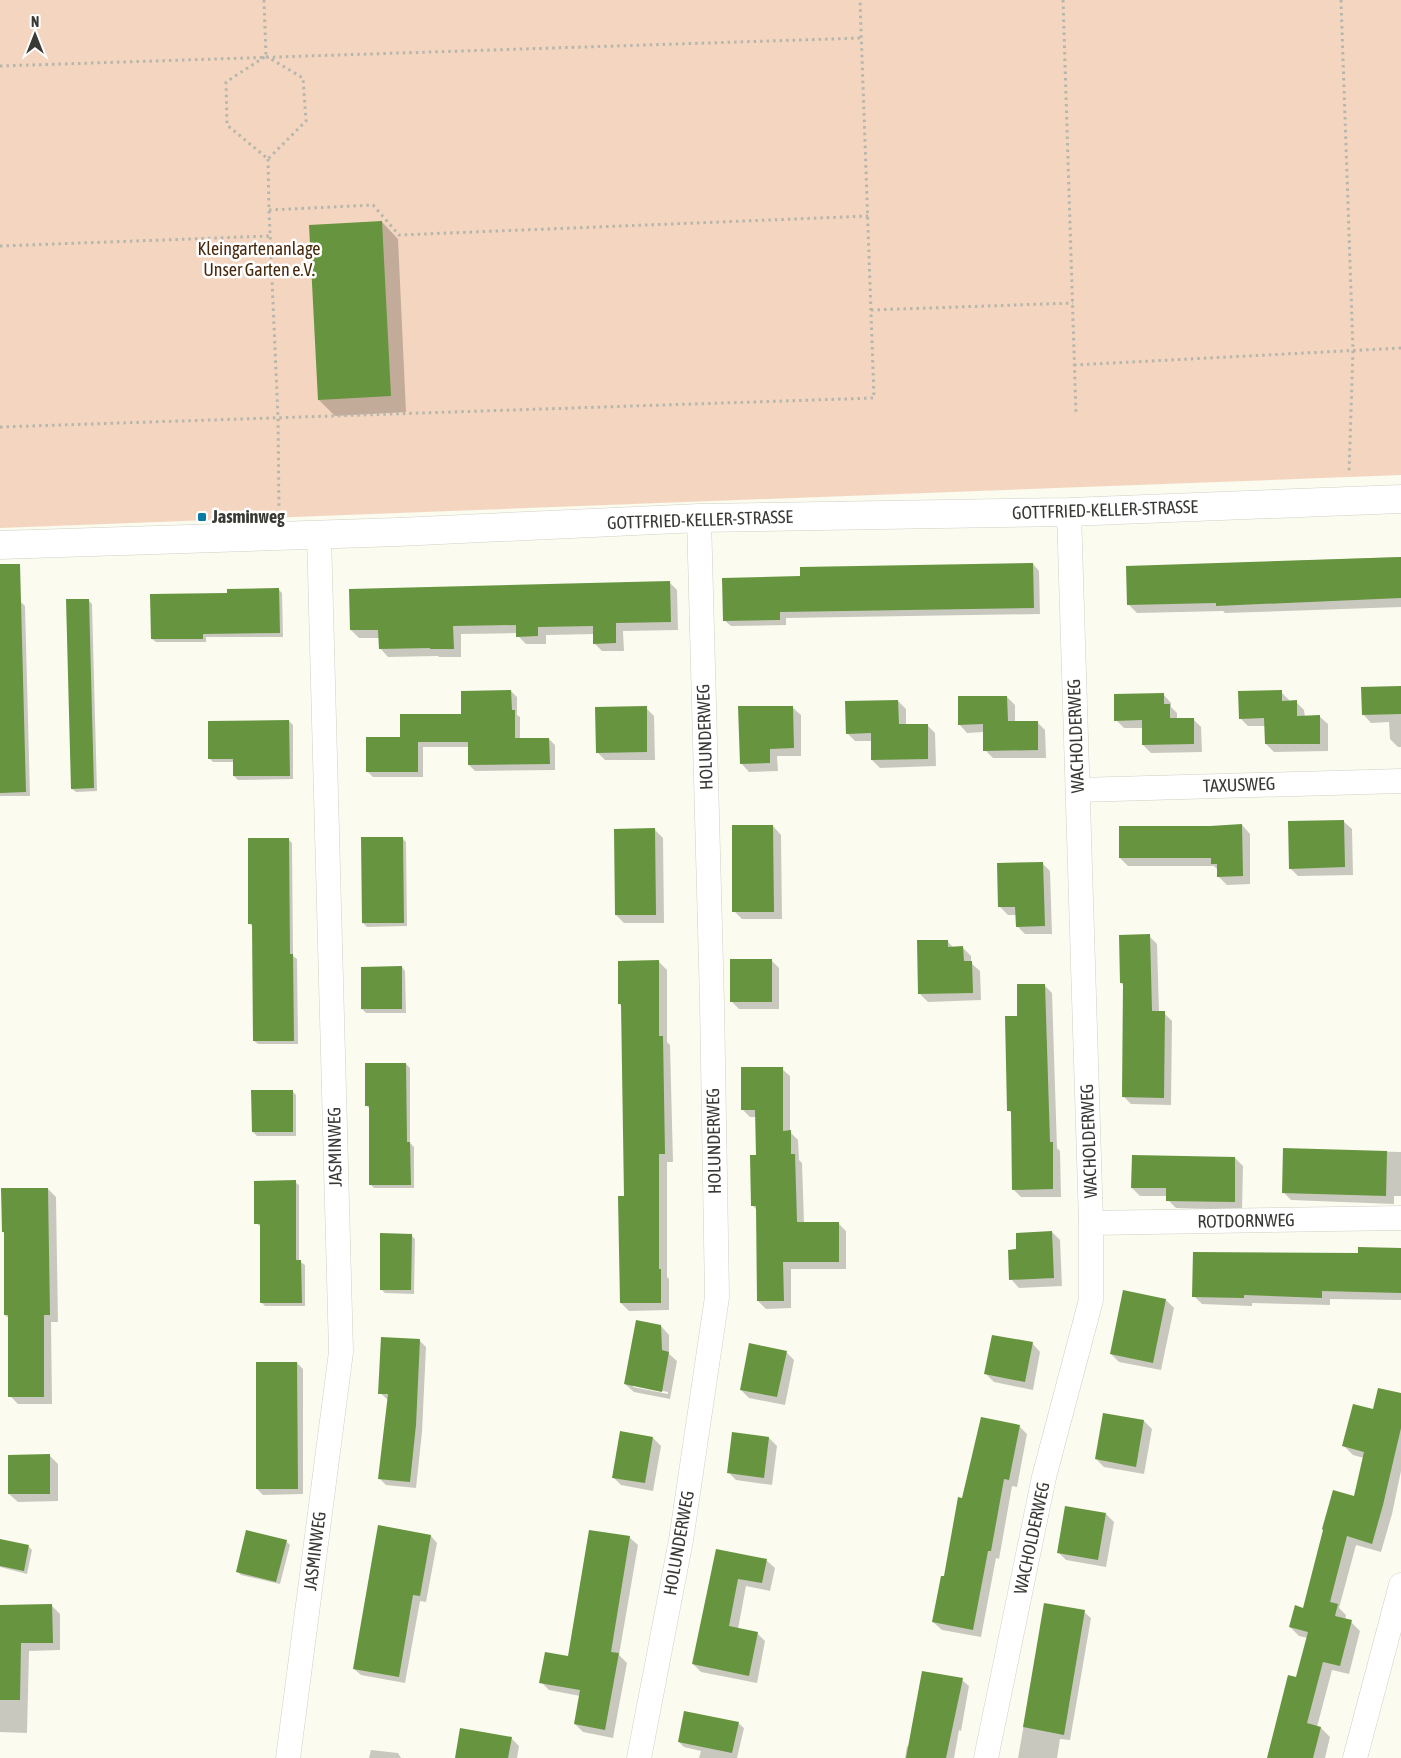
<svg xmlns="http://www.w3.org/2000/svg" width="1401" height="1758" font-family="'Asap Condensed',sans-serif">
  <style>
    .green { fill: #f4d6c0 }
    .shadow { fill: #0003; fill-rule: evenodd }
    .building { fill: #67943f }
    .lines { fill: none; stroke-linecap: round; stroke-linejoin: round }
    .minor-casing { stroke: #d0d0c5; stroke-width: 25 }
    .tertiary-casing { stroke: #d0d0c5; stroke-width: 29 }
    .path { stroke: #b5b6ac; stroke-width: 3; stroke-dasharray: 2.5 4; stroke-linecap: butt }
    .minor { stroke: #fff; stroke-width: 24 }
    .tertiary { stroke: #fff; stroke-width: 28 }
    .poi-dot { fill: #067ba3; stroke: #fff; stroke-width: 2 }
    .labels { text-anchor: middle; stroke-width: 5; stroke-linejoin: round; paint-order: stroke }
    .park-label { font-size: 18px; fill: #48280b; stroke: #fff }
    .street-label { font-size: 18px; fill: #393a35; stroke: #fff }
    .poi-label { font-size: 18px; font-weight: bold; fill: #393a35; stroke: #fff; text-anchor: start }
  </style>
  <rect width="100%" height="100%" fill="#fbfbef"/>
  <path class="green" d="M0,0H1401V475L0,528Z"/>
  <path class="shadow" d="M382,222L398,239L406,412L335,416L319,400Z
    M1401,557V607L1225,613L1223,611L1137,613L1129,605L1127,567Z
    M1033,564L1039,571L1040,614L786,618V625L731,626L724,620L801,578Z
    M669,582L677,590L678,630L623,631L624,651H602L594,643V634L546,635V644H526L518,636V633L461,634V657H439L438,656L388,657L380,648V638H359L351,630Z
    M278,589L282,593L283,637H206V642H156L152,639L228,594Z
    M88,600L92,604L97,791L76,792L72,789Z
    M20,601L25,606L30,796H0V602Z
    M1401,687V747H1398L1390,739L1389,722L1371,723L1363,714Z
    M511,691L517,697V715L520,717V739H549L555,745V770L475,771L469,765V747H423V777H373L367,771L402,739L462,715Z
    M1281,692L1289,700V702H1296L1304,710L1305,717L1319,716L1328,724V751L1274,752L1266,744V726H1248L1240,718Z
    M1163,694L1171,703V707L1177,713V719H1193L1201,727L1202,752L1151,753L1143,745V728H1124L1116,720Z
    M1007,697L1015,705V722H1037L1045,730L1046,758H993L985,750L984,732L967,733L959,724Z
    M898,701L906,709V726L927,725L935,733L936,766L880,768L872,760V741H855L847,733Z
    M792,707L801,715V756H777L778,771L749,772L741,763Z
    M646,708L654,716L655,760H605L597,752Z
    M289,721L293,725V779L238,780L234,776V762H213L209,758Z
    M1343,821L1352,829L1353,875L1298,876L1290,868Z
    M1242,825L1250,834V884L1227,885L1218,876V870L1214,866H1128L1120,858L1210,827Z
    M773,826L781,835L782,919H742L734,911Z
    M655,830L663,838L664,923H624L616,915Z
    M402,838L406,842L407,926L367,927L363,923Z
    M288,839L292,843L293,956L297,959L298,1044H258L254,1041L253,927L250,924Z
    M1042,863L1050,871L1052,934H1025L1017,926V915H1008L1000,907Z
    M1149,936L1157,944L1159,1012L1164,1013L1172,1021L1171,1105L1131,1104L1123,1096L1124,986L1121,983Z
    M947,941L954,948H963L971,956V963L980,971L981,1000L928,1002L920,994Z
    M771,960L779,968V1009H739L731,1001Z
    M659,962L667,970V1042L670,1045L673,1162H667V1277L669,1279V1310L629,1311L621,1303L625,1197L622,1007L619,1003Z
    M402,967L405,971L406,1013H366L362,1009Z
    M1044,985L1052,993L1057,1148L1060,1151L1061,1197H1021L1013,1189L1012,1114L1009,1110L1018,1017Z
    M406,1064L410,1068V1143L414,1147V1188H374L371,1185L370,1109L366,1105Z
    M782,1069L790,1076V1132L798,1140L799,1160L802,1163L804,1223H838L846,1231V1269H791V1308L766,1309L758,1301L757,1210L753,1206L757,1156L756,1117H750L743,1110Z
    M292,1091L296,1095V1136H257L253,1132Z
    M1284,1149L1401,1152V1196H1394V1204L1291,1200L1283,1192Z
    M1235,1158L1243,1166L1242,1210L1176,1208L1168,1200V1196H1140L1132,1188Z
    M295,1182L299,1185V1261L305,1265V1306H265L261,1302V1227L256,1223Z
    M48,1189L56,1197L58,1322H51L52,1404H18L10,1396V1319L5,1315V1234L3,1232Z
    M1052,1232L1060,1240L1062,1286L1019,1288L1011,1279L1018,1250Z
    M411,1235L415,1239L414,1294L385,1293L381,1289Z
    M1401,1249V1300L1330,1299V1305L1252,1303V1306L1202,1304L1194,1296Z
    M1166,1300L1174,1308L1161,1370L1119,1362L1111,1354Z
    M661,1326L669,1335V1354L677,1361L670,1399L634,1392L625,1384ZM633,1385L668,1392V1394L633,1387Z
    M420,1341L426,1347L422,1432L416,1488L386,1485L379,1478L388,1400L380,1393Z
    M1032,1343L1040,1352L1033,1390L994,1382L986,1374Z
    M786,1352L794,1360L785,1405L749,1398L741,1390Z
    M297,1363L303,1369V1494L263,1495L257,1489Z
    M1401,1395V1471L1392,1514L1381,1552L1356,1545L1339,1608L1346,1615L1345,1620L1351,1622L1360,1631L1349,1674L1332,1670L1317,1727L1321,1728L1330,1737L1325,1758H1268L1297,1679L1308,1638L1299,1636L1290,1627L1304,1609L1354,1498L1364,1458L1353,1455L1344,1446L1374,1411Z
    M1144,1421L1152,1429L1144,1474L1104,1467L1096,1459Z
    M1019,1426L1027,1434L1017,1487L1012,1486L999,1559L996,1558L981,1637L942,1630L933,1622L963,1500Z
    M733,1433L769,1438L777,1446L772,1485L736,1480L728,1472Z
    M653,1438L661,1446L653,1491L621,1485L613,1477Z
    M50,1456L58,1464V1501L18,1502L9,1494Z
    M1106,1514L1114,1522L1106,1567L1066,1560L1058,1552Z
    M379,1526L431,1536L437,1543L426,1602L420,1601L405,1683L361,1675L354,1669Z
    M629,1537L638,1545L619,1655L627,1663L613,1738L583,1732L575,1724L580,1696L549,1690L541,1682L569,1658Z
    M286,1541L290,1545L280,1584L241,1575L237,1571Z
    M29,1547L32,1550L27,1574L0,1567V1553Z
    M717,1550L766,1560L775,1568L770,1591L746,1586L738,1629L757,1633L765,1641L757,1683L701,1672L693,1664Z
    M1045,1604L1084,1612L1091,1618L1070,1740L1060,1739L1057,1758H1018Z
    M52,1606L60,1614V1650L29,1651L27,1733L0,1732V1607Z
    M962,1680L969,1686L961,1731L959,1730L954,1758H905L907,1746L909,1747Z
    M738,1723L744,1728L737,1758H699L701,1751L684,1747L679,1742Z
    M511,1738L519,1746L517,1758H457Z
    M371,1750L398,1753L401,1758H369Z"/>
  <path class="building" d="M382,221L391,396L318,400L309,225Z
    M1401,557V598L1216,606V603L1127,605L1126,566Z
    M1033,563L1034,608L780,612V620L723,621L722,578L800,576V567Z
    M0,564H20L26,792L0,793Z
    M670,581L671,622L616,623V643L593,644V626L538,627V636L516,637V625L453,626L454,649H430V648L379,649L378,630H350L349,589Z
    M279,588L280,633L203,634V639H151L150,594L227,593V589Z
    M66,599H89L94,788L71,789Z
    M1401,686V714L1362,715L1361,687Z
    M511,690L512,710H515V738H549L550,764L468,765V742H418V772H366V737H400V714H461V691Z
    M1282,690V701L1297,700V716L1320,715V744H1265L1264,718L1239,719L1238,691Z
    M1164,693V704H1170V718H1194V744L1142,745V720L1114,721V694Z
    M958,696H1007L1008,721H1038V750L983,751V724L958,725Z
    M898,700L899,724H928V759L871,760V733L846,734L845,701Z
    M647,706V752L596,753L595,707Z
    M738,706H793L794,748L770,749V763L740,764Z
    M289,720L290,776H233V759H208V721Z
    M1344,820L1345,867L1289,869L1288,821Z
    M1242,824L1243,876L1217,877V864H1211V858H1119V826H1210Z
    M732,825H773L774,912H732Z
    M655,828L656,915H615L614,829Z
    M361,837H403L404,923H362Z
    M248,838H289L290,954H293L294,1041H253L252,924H248Z
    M1043,862L1045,926L1016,927L1015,907H998L997,863Z
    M1150,934L1152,1011H1165L1164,1098L1122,1097L1123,983H1120L1119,935Z
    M917,940H948V947L963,946L964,961H972L973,993L918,994Z
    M730,959H772V1002H730Z
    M659,960V1036H663L665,1154H659V1269H661V1303H620L618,1196H624L621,1004H618V961Z
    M402,966V1009H361V967Z
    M1017,984H1045L1050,1142H1053V1189L1012,1190L1011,1111H1007L1005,1016H1017Z
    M365,1063H406L407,1142H410L411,1185H369V1106H365Z
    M741,1067H783V1131L791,1130V1154H795L797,1222H839V1262H783L784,1301H757L756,1206H751L750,1155H756L755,1110H741Z
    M251,1090H293V1132H252Z
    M1283,1148L1387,1151L1386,1196L1282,1193Z
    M1132,1155L1235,1157V1202L1166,1201V1188H1131Z
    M296,1180V1260H301L302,1303H260V1224H254V1181Z
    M1,1188H48L50,1315H44V1397H8V1315H4V1232H2Z
    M1052,1231L1054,1278L1009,1280L1008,1250L1016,1249V1233Z
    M380,1233L412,1234L411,1290H380Z
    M1358,1247L1401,1248V1293L1322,1291V1298L1244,1295V1298L1192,1297L1193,1252L1358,1253Z
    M1123,1290L1166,1299L1153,1363L1110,1354Z
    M636,1320L661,1325L662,1350L669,1352L662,1392L624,1384Z
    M992,1335L1033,1342L1025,1382L984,1374Z
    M381,1337L420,1339L416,1425L410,1482L378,1479L388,1394H378Z
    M749,1343L787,1351L777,1397L740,1390Z
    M256,1362H297L298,1489H256Z
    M1378,1388L1401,1393V1428L1383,1505L1372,1544L1347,1536L1330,1602L1338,1604L1335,1616L1352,1620L1340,1666L1323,1662L1307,1723L1321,1727L1313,1758H1267L1288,1675L1296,1677L1308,1632L1289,1627L1295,1605L1303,1608L1323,1530L1322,1529L1333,1490L1354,1496L1364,1452L1342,1446L1353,1404L1373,1409Z
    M1103,1413L1144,1420L1136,1467L1095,1459Z
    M981,1417L1020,1425L1009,1480L1004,1479L991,1551H988L973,1630L932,1622L941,1576H944L958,1497L962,1498Z
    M620,1431L653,1437L645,1483L612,1478Z
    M732,1432L769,1437L764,1478L727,1473Z
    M50,1454V1494H8V1455Z
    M1065,1506L1106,1513L1098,1560L1057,1553Z
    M378,1525L431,1535L420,1596L413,1595L399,1677L353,1669Z
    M246,1530L287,1540L276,1582L236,1572Z
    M589,1530L630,1536L611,1652L619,1653L605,1730L574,1724L580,1690L539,1683L545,1652L568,1656Z
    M0,1539L29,1545L24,1571L0,1566Z
    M716,1549L767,1559L762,1583L738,1579L729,1626L758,1632L749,1676L692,1664Z
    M1044,1603L1085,1610L1064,1735L1023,1727Z
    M52,1604L53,1643H21L20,1700H0V1605Z
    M922,1671L963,1678L946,1758H906Z
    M684,1711L739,1722L732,1753L678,1742Z
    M460,1728L512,1737L508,1758H455Z"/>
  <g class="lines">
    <defs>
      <path id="minor" d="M1078,790L1401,781
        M1091,1223L1401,1218
        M288,1758L341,1352L319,534
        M639,1758L681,1540L717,1297L712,1002L699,518
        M986,1758L1044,1477L1091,1300V1223L1069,512
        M1355,1758L1401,1585"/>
      <path id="tertiary" d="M0,545L398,532L699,518L1069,512L1401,499"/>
    </defs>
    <use href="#minor" class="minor-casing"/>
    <use href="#tertiary" class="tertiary-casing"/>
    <path class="path" d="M264,0L266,56
      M1063,0L1076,415
      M1341,0L1353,350L1349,473
      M266,56L303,78L306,121L268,159L227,125L226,82Z
      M0,66L861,38
      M268,159L269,210L278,417L279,508
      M269,210L373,205L399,235L868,216
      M0,246L270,236
      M871,310L1073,303
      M1074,365L1401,348
      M0,427L874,398L860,0"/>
    <use href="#minor" class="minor"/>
    <use href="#tertiary" class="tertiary"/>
  </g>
  <rect class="poi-dot" x="197" y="512" width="10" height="10" rx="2.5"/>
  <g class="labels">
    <g class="park-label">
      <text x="259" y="255">Kleingartenanlage<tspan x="259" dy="21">Unser Garten e.V.</tspan></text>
    </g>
    <g class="street-label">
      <text transform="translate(1105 510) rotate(-2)" y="6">GOTTFRIED-KELLER-STRASSE</text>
      <text transform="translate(700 520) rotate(-2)" y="6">GOTTFRIED-KELLER-STRASSE</text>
      <text transform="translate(1076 736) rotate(-92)" y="6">WACHOLDERWEG</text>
      <text transform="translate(705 737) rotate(-92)" y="6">HOLUNDERWEG</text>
      <text transform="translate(1239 785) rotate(-2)" y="6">TAXUSWEG</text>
      <text transform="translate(714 1141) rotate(-91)" y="6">HOLUNDERWEG</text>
      <text transform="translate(1089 1141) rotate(-92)" y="6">WACHOLDERWEG</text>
      <text transform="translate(335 1147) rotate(-91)" y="6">JASMINWEG</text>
      <text transform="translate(1246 1221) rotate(-1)" y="6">ROTDORNWEG</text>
      <text transform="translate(1032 1538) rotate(-78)" y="6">WACHOLDERWEG</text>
      <text transform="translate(679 1543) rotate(-80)" y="6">HOLUNDERWEG</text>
      <text transform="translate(315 1551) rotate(-83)" y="6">JASMINWEG</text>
    </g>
    <g class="poi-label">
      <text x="212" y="523">Jasminweg</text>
    </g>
  </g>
  <g transform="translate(35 35)" stroke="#ffffff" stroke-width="4" paint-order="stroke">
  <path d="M0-4L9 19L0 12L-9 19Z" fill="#393a35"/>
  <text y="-8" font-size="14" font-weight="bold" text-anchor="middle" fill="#393a35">N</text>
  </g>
</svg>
